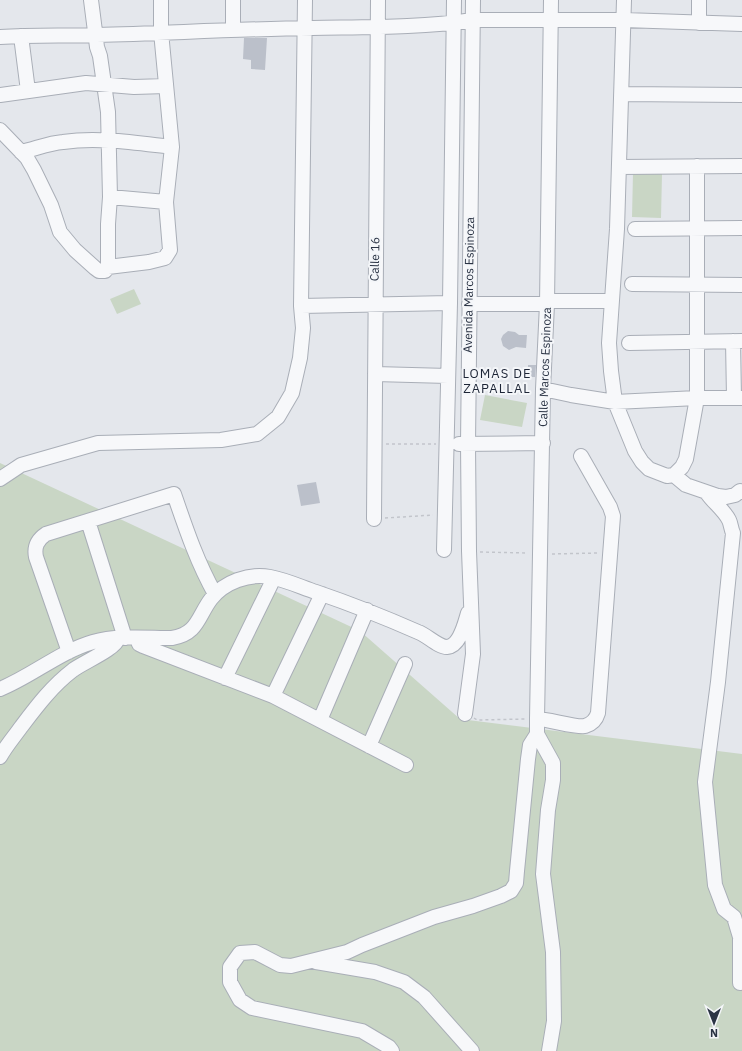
<svg xmlns="http://www.w3.org/2000/svg" width="742" height="1051" font-family="'IBM Plex Sans',sans-serif">
  <style>
    .green { fill: #c9d6c5 }
    .building { fill: #bbc0ca }
    .lines { fill: none; stroke-linecap: round; stroke-linejoin: round }
    .minor-casing { stroke: #a9aeb7; stroke-width: 16 }
    .path { stroke: #c2c5cb; stroke-width: 1.5; stroke-dasharray: 3 3; stroke-linecap: butt }
    .minor { stroke: #f7f8fa; stroke-width: 14 }
    .labels { text-anchor: middle; stroke-width: 4; stroke-linejoin: round; paint-order: stroke }
    .street-label { font-size: 12px; fill: #2b3445; stroke: #f4f6f9 }
    .neighbourhood-label { font-size: 13px; letter-spacing: 1px; fill: #1d2536; stroke: #f4f6f9 }
  </style>
  <rect width="100%" height="100%" fill="#e4e7ec"/>
  <path class="green" d="M633,173L662,174L661,218L632,217Z
    M134,289L141,304L117,314L110,299Z
    M485,395L527,403L522,427L480,420Z
    M0,463L360,631L460,719L742,754V1051H0Z"/>
  <path class="building" d="M244,38H267L265,70L251,69V60L243,59Z
    M508,331L515,332L519,335H527L526,348L516,347L509,350L503,346L501,339L503,335Z
    M528,365H536L535,377H528Z
    M316,482L320,503L301,506L297,485Z"/>
  <g class="lines">
    <defs>
      <path id="minor" d="M91,0L97,47L100,56L108,112L110,197L108,224V267
        M624,0L617,229L609,343L611,371L615,402L635,451L642,462L649,469L667,476L674,475L682,467L686,459L697,398V166
        M699,23V0
        M233,29V0
        M21,36L28,91
        M0,37C32,35 65,36 97,35C169,33 241,29 312,28C366,27 420,28 473,20H624L742,24
        M621,94L742,95
        M0,95L86,83L134,87L166,86
        M0,130L27,158L34,170L51,205L60,232L75,250L95,268L99,271H105L108,267L149,262L165,258L170,250L166,202L172,147L161,32V0
        M21,152C35,149 49,143 63,142C99,137 136,143 172,147
        M619,167L742,166
        M110,197L166,202
        M635,229L742,228
        M632,284L742,285
        M547,301H611
        M469,304H547
        M301,306L450,303
        M733,341L734,398
        M629,343L742,341
        M375,374L448,376
        M543,389L571,395L615,402L697,398H742
        M459,444L543,443
        M674,475L686,485L718,496L726,497L735,495L740,491L742,492
        M0,479L21,465L98,443L221,440L257,434L278,417L292,393L300,358L303,328L301,306L305,0
        M707,493C713,502 724,510 729,520C731,524 731,529 733,533L718,682L705,782L715,885L724,909L734,917L740,937V983
        M374,519L378,0
        M88,521L125,638
        M444,550L450,303L454,0
        M137,638L139,644L143,646L273,696L406,765
        M69,652L36,557C34,547 37,540 46,534L174,494C186,529 197,562 215,594
        M225,678L274,578
        M0,689C32,676 59,652 93,642C118,635 147,638 172,638C198,634 198,616 211,599C224,582 249,573 270,577C286,580 301,587 316,592C351,604 384,617 418,632C427,635 438,647 447,647C460,646 465,623 468,613
        M273,696L322,594
        M465,714L473,654L469,551L468,444L473,0
        M537,719C548,719 577,728 585,726C592,724 596,720 598,713L613,516L610,507L581,456
        M320,720L367,610
        M369,746L405,664
        M0,757C6,746 14,737 21,727C37,706 52,686 73,670C84,662 115,649 118,639
        M316,962L375,972L404,982L424,997L472,1051
        M392,1051L389,1047L362,1031L252,1008L240,1000L230,982V967L240,953L255,952L280,965L291,966L347,952L362,945L434,917L473,906L501,896L511,891L516,883L517,871L528,759L530,745L537,734
        M549,1051L554,1021L553,952L543,874L548,810L553,780V763L537,734V719L543,389L547,304L551,0"/>
    </defs>
    <use href="#minor" class="minor-casing"/>
    <path class="path" d="M386,444H436
      M385,518L433,515
      M480,552L528,553
      M552,554L598,553
      M474,718L477,720L526,719"/>
    <use href="#minor" class="minor"/>
  </g>
  <g class="labels">
    <g class="street-label">
      <text transform="translate(375 259) rotate(-89)" y="4">Calle 16</text>
      <text transform="translate(469 285) rotate(-89)" y="4">Avenida Marcos Espinoza</text>
      <text transform="translate(545 367) rotate(-88)" y="4">Calle Marcos Espinoza</text>
    </g>
    <g class="neighbourhood-label">
      <text x="497" y="378">LOMAS DE<tspan x="497" dy="15">ZAPALLAL</tspan></text>
    </g>
  </g>
  <g transform="translate(714 1023) rotate(180)" stroke="#f4f6f9" stroke-width="3" paint-order="stroke">
  <path d="M0-3L7 15L0 10L-7 15Z" fill="#2b3445"/>
  <text y="-6" font-size="11" font-weight="bold" text-anchor="middle" fill="#2b3445">N</text>
  </g>
</svg>
